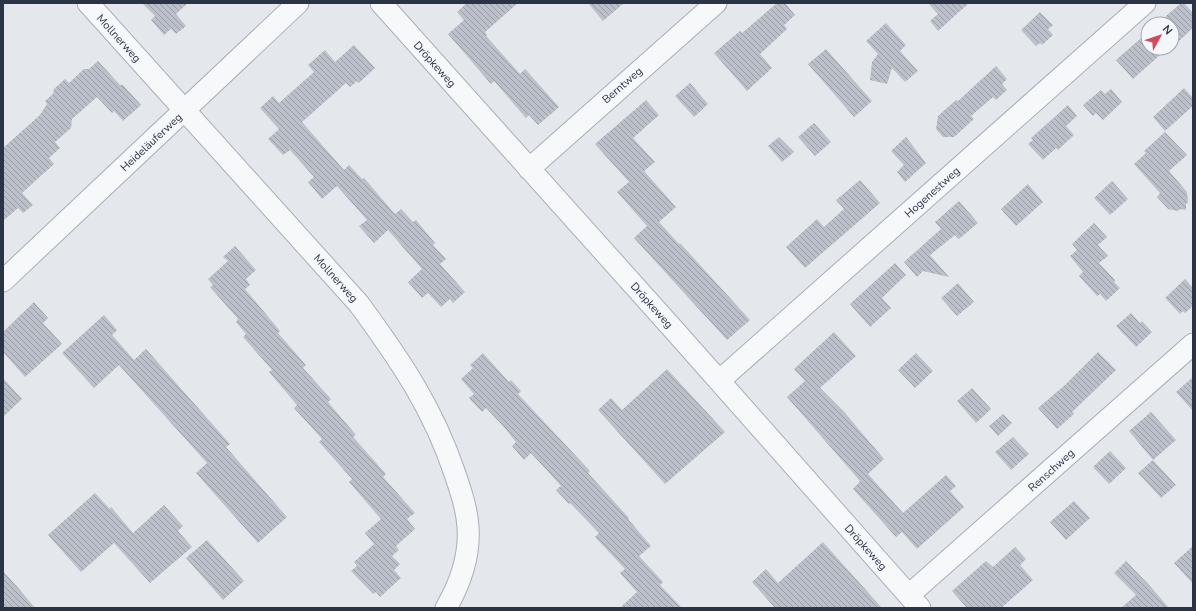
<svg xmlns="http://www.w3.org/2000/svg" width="1196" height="611" font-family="'Nunito Sans',sans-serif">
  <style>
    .building { fill: url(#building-back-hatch) }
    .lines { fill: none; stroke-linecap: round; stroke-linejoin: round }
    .minor-casing { stroke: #a9aeb7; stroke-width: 23 }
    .minor { stroke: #f7f8fa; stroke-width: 21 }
    .labels { text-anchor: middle; stroke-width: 3.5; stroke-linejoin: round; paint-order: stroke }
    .street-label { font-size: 11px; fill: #2b3445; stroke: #f4f6f9 }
  </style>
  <defs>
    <pattern id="building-back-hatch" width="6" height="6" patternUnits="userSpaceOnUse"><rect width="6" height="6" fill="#bbc0ca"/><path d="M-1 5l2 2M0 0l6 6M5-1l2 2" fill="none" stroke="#989da6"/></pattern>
  </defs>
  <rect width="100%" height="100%" fill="#e4e7ec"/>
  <path class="building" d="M142,3H188L176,14L186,26L176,34L171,29L164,35L151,20L155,16Z
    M467,3H518L485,32L487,35L486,36L520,74L525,69L559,107L538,125L529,115L526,118L494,81L491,84L448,34L464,20L457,12Z
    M588,3H624L603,21Z
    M777,3H785L795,15L784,25L787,29L760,54L772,68L747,91L714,53L740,31L742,33Z
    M928,3H969L938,31L930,21L938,14Z
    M1181,3H1184L1193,13V28L1179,41L1177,39L1172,44V24H1157Z
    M1040,12L1053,25L1048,29L1053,35L1042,45L1040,43L1036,46L1021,30Z
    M886,23L906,45L900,51L918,71L905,82L892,68L887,84L870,80L872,62L878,54L866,41Z
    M1148,32V48H1168L1133,79L1116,60Z
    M354,45L375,68L359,83L357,81L350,87L346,83L302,122L344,170L349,165L362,179L364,178L395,214L401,209L413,222L416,220L435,243L433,245L446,259L440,264L465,292L453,303L450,299L441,307L428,293L422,298L408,282L422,269L388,230L374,243L359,226L367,220L337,186L322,199L308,182L314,177L290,150L283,155L268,139L279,129L260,108L273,96L279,103L314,72L308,65L325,50L335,62Z
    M826,49L872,101L854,117L808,64Z
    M98,61L120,85H123L141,105L123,121L114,111L112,113L97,97L72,119L71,128L55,142L60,148L49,158L54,164L22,193L33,205L23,213L18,208L3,221V148L40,115L47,104L45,101L53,94L54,89L65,79L69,83L84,69H89Z
    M996,66L1007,79L1002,84L1007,90L996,100L993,97L971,116L974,119L954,137H943L936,129L938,116L956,100L958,101Z
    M690,83L708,104L694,117L675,96Z
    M1184,88L1193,98V106L1165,131L1153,117Z
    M1111,89L1122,102L1103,120L1096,113L1093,116L1083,105L1101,90L1105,94Z
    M646,100L659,115L633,138L655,162L644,171L676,207L659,222L679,244L680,243L750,320L727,340L634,238L647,226L617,192L629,182L595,144Z
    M1068,105L1077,116L1066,126L1074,135L1058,150L1056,148L1043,160L1028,144L1033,140L1031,138Z
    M814,123L831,142L815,156L798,137Z
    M1165,132L1187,155L1169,171L1187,192L1188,202L1186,204V210L1180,209L1178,211L1168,209L1157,197L1160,193L1134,164L1146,153L1144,151Z
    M779,137L794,152L782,162L768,146Z
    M906,137L926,163L905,182L897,172L904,165L891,151Z
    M860,180L880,203L805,268L786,247L817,219L824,227L844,209L836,200Z
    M1112,181L1128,199L1110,215L1094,198Z
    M1028,184L1043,202L1016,226L1001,209Z
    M959,201L978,223L959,239L955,235L930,255L949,277L923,271L917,277L904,262L941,229L935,222Z
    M1094,223L1107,237L1098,245L1108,256L1099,263L1115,280L1114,282L1120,288L1106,301L1100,294L1097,296L1079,276L1083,272L1070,256L1077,250L1072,244Z
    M235,246L256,270L246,279L250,285L245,289L280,331L278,333L306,365L303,368L331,399L328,402L356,435L353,437L386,474L383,477L415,513L407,519L415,529L396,546L399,550L392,556L400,564L394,570L401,578L380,597L376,592L373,594L351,571L357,566L354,562L374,544L365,533L381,519L349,482L352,479L319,442L322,439L294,408L297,405L269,372L272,370L243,337L246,334L236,322L238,319L210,287L213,285L208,279L228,261L223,257Z
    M895,263L906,275L882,298L891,308L870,327L850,304Z
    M1185,279L1193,288V306L1185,313L1183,311L1180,314L1165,298Z
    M958,283L974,302L957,316L941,298Z
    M34,302L48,318L43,323L62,344L25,377L3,352V332Z
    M1131,313L1140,323L1142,321L1152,332L1136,347L1116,326Z
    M104,315L117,330L112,335L134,360L146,349L230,444L226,447L287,517L258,543L196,473L207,463L119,365L94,388L62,353Z
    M834,332L856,356L820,388L845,413L884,459L868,474L903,513L946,475L956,486L950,491L964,507L917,549L902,532L896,537L853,489L861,480L860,481L787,397L805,381L794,369Z
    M1098,352L1116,370L1072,412L1074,414L1057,429L1038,408L1065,385Z
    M483,353L509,382L511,380L521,391L518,394L590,471L588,473L629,518L628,519L651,546L639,556L663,582L660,585L682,608H620L637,592L620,573L625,569L595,537L599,533L570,503L569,504L556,490L561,486L531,453L524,460L512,446L516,442L503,426L486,408L482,412L469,398L474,394L461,379L473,368L470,365Z
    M916,353L933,371L915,388L898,370Z
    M667,369L725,432L665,484L598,410L611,398L622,410Z
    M1193,377V411L1176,392Z
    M3,378L22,399L3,417Z
    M972,388L991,409L976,423L957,401Z
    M1151,412L1176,440L1153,460L1129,431Z
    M1003,414L1012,423L998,436L989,426Z
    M1013,437L1029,454L1011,470L995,452Z
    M1110,451L1126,468L1109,484L1093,467Z
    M1153,460L1176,485L1161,498L1138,473Z
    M95,493L110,509L111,507L133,533L164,505L183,526L178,531L192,547L150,583L114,543L81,572L48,535Z
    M1074,501L1090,518L1066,540L1050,522Z
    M207,540L244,581L223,600L186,558Z
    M823,542L882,608H775L752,582L766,569L778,583Z
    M1193,546V584L1174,563Z
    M1015,547L1026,559L1020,565L1033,580L1001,608H967L952,591L986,561L993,567Z
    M1126,561L1150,586L1169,608H1121L1136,595L1114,573Z
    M3,571L20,590L35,608H3Z"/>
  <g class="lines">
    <defs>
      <path id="minor" d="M88,3L359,304C400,360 433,408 455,474C461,492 467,509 468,527C470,556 460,584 446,608
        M381,3L674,330L920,608
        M529,169L716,3
        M3,281L298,3
        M719,381L1145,3
        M909,595L1193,344"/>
    </defs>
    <use href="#minor" class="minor-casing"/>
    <use href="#minor" class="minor"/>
  </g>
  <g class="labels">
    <g class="street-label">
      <text transform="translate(119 38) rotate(48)" y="4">Mollnerweg</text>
      <text transform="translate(435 64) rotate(48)" y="4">Dröpkeweg</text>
      <text transform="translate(622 85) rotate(-41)" y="4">Berntweg</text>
      <text transform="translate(151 142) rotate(-43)" y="4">Heideläuferweg</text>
      <text transform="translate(932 192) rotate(-42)" y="4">Hogenestweg</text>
      <text transform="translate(336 278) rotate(48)" y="4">Mollnerweg</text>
      <text transform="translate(652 305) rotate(48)" y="4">Dröpkeweg</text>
      <text transform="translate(1051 470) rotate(-42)" y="4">Renschweg</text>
      <text transform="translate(866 547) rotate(48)" y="4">Dröpkeweg</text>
    </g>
  </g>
  <rect width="1196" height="611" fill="none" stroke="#2b3445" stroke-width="8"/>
  <g transform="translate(1160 36) rotate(50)"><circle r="19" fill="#f4f6f9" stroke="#a4a8b1"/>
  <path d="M0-3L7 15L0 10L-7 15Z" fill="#d1495b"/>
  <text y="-6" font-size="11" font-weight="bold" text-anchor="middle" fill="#2b3445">N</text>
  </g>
</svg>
